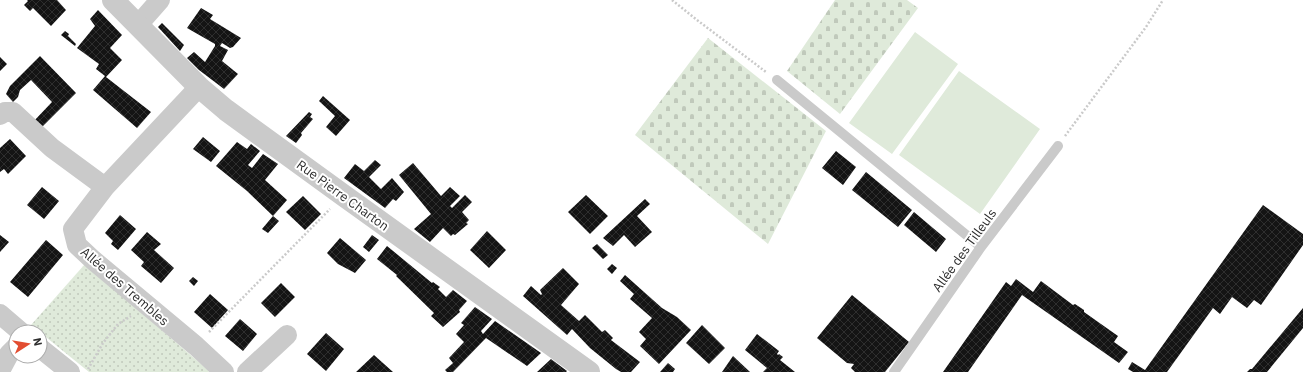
<svg xmlns="http://www.w3.org/2000/svg" width="1303" height="372" font-family="'IBM Plex Sans',sans-serif">
  <style>
    .green { fill: url(#green-dots) }
    .cemetery { fill: url(#cemetery-stones) }
    .pitch { fill: #dfeada }
    .building { fill: url(#building-cross-hatch) }
    .lines { fill: none; stroke-linecap: round; stroke-linejoin: round }
    .path { stroke: #cacaca; stroke-width: 2.5; stroke-dasharray: 2 2; stroke-linecap: butt }
    .service { stroke: #cacaca; stroke-width: 10 }
    .minor { stroke: #cacaca; stroke-width: 20 }
    .tertiary { stroke: #cacaca; stroke-width: 22 }
    .labels { text-anchor: middle; stroke-width: 4; stroke-linejoin: round; paint-order: stroke }
    .street-label { font-size: 13px; fill: #2d2d2d; stroke: #fff }
  </style>
  <defs>
    <pattern id="green-dots" width="8" height="8" patternUnits="userSpaceOnUse"><rect width="8" height="8" fill="#dfeada"/><path d="M2 2h.1M6 6h.1" fill="none" stroke="#c0c9bb" stroke-width="1.8" stroke-linecap="round"/></pattern>
    <pattern id="cemetery-stones" width="16" height="16" patternUnits="userSpaceOnUse"><rect width="16" height="16" fill="#dfeada"/><path d="M2 7V4a2 2 0 0 1 4 0v3zM10 15v-3a2 2 0 0 1 4 0v3z" fill="#c0c9bb"/></pattern>
    <pattern id="building-cross-hatch" width="8" height="8" patternUnits="userSpaceOnUse"><rect width="8" height="8" fill="#141414"/><path d="M0 0l8 8M0 8l8-8" fill="none" stroke="#2e2e2e"/></pattern>
  </defs>
  <rect width="100%" height="100%" fill="#fff"/>
  <path class="green" d="M85,264L208,370L209,372H89L31,325Z"/>
  <path class="cemetery" d="M835,0H907L918,8L840,114L787,71Z
    M708,38L826,131L768,244L635,135Z"/>
  <path class="pitch" d="M915,32L958,64L892,154L849,123Z
    M959,71L1040,129L980,214L899,155Z"/>
  <path class="building" d="M27,0H57L66,10L51,26L33,8L30,11L24,5L28,1Z
    M201,8L213,15L210,19L241,38L233,47L230,48L222,43L220,46L228,50L222,61L238,74L224,89L199,70L187,58L194,52L205,62L215,46V44L187,28Z
    M98,10L122,35L110,48L122,60L106,77L151,112L137,128L93,90L105,76L96,69L99,64L77,48L95,26L90,19Z
    M162,23L184,45L180,51L158,27Z
    M65,31L69,34L68,36L76,44L75,46L61,35Z
    M40,56L76,93L40,129L33,122L52,102L31,80L20,90L18,97L13,102L6,94L10,86Z
    M0,57L7,64L0,71Z
    M323,96L350,120L336,136L326,127L335,116L319,101Z
    M309,112L312,114L310,117L313,119L301,133L302,135L296,143L286,136Z
    M203,137L220,151L211,162L193,149Z
    M10,139L26,156L8,174L4,169L0,172V148Z
    M237,142L247,149L251,144L260,151L248,165L252,168L263,154L278,164L265,180L287,200L273,216L247,191L216,166Z
    M836,151L856,167L843,185L822,168Z
    M375,160L381,165L369,177L381,189L392,178L404,192L396,201L393,199L385,208L344,178L355,164L364,171Z
    M413,163L441,196L450,187L460,196L450,206L452,208L465,195L472,202L462,212L469,220L466,223L468,224L455,235L453,234L451,236L443,228L430,242L414,229L431,214L399,175Z
    M866,172L912,210L898,227L852,190Z
    M42,187L59,201L44,219L27,205Z
    M586,195L608,216L590,234L568,212Z
    M303,196L321,214L305,230L286,212Z
    M645,199L650,204L637,216L652,232L635,247L624,235L613,246L603,238Z
    M1263,205L1303,234V245L1261,305L1254,300L1247,308L1232,297L1220,314L1213,308L1167,372H1133L1128,369L1132,362L1145,370Z
    M914,212L946,239L936,252L904,225Z
    M120,215L136,229L118,250L111,244L113,241L105,233Z
    M273,216L279,221L268,233L262,229Z
    M487,231L506,250L489,268L470,250Z
    M147,232L161,244L154,250L174,268L161,283L141,266L144,262L131,250Z
    M0,235L9,242L0,252Z
    M372,235L379,240L369,252L363,247Z
    M340,238L366,260L355,273L338,264L327,253Z
    M46,240L63,255L28,297L10,282Z
    M597,244L608,255L603,259L592,248Z
    M387,246L432,283L433,282L440,287L438,289L446,297L453,290L467,301L459,310L460,312L443,327L431,316L434,313L396,276L397,275L377,259Z
    M612,264L617,268L612,274L607,269Z
    M563,268L579,284L561,305L579,321L585,315L602,332L605,330L613,338L611,340L640,362L631,372H621L616,369L590,348L572,329L567,335L523,296L531,286L541,295L542,294L540,290Z
    M625,275L662,308L677,317L691,330L659,364L640,346L646,339L639,332L652,318L630,299L634,294L620,281Z
    M193,277L198,281L194,286L189,281Z
    M1016,279L1033,292L1041,281L1073,305L1075,304L1084,310V312L1118,336L1114,342L1128,352L1124,357L1119,363L1022,295L968,372H943L1006,282L1011,286Z
    M281,283L295,297L275,317L261,303Z
    M210,294L228,310L212,328L194,312Z
    M852,295L909,342L885,372H855L851,368L854,364L847,363L817,338Z
    M475,307L492,319L481,331L483,334L495,321L541,353L527,366L486,338L453,372H447L445,370L453,363L449,358L464,342L456,334L464,325L461,323Z
    M1303,308V328L1267,372H1247L1250,369H1252Z
    M240,319L257,334L243,351L225,336Z
    M702,325L725,348L709,364L686,343Z
    M326,333L344,349L326,371L307,354Z
    M757,334L779,351L777,354L778,355L779,354L783,357L780,360L795,372H763L767,368L745,350Z
    M374,355L393,372H356Z
    M733,356L750,372H722Z
    M551,359L567,371L566,372H537Z
    M668,363L675,369L673,372H660Z"/>
  <g class="lines">
    <path class="path" d="M672,0L697,20L766,72
      M1065,136L1146,27L1163,0
      M209,332L330,209
      M88,369L103,343L118,324L131,316"/>
    <path class="service" d="M777,80L981,247
      M894,372L981,247L1058,146"/>
    <path class="minor" d="M138,25L160,0
      M199,87L105,187L73,229L77,245L93,260L196,346L224,372
      M0,115L5,112H13L52,148L105,187
      M0,314L21,332
      M40,348L70,372
      M0,371L9,354L16,347
      M247,372L287,335"/>
    <path class="tertiary" d="M113,0L199,87L226,110L343,195L589,372"/>
  </g>
  <g class="labels">
    <g class="street-label">
      <text transform="translate(343 195) rotate(36)" y="5">Rue Pierre Charton</text>
      <text transform="translate(964 250) rotate(-54)" y="5">Allée des Tilleuls</text>
      <text transform="translate(125 286) rotate(41)" y="5">Allée des Trembles</text>
    </g>
  </g>
  <g transform="translate(28 344) rotate(78)"><circle r="19" fill="#ffffff" stroke="#ababab"/>
  <path d="M0-3L7 15L0 10L-7 15Z" fill="#e24d31"/>
  <text y="-6" font-size="11" font-weight="bold" text-anchor="middle" fill="#2d2d2d">N</text>
  </g>
</svg>
